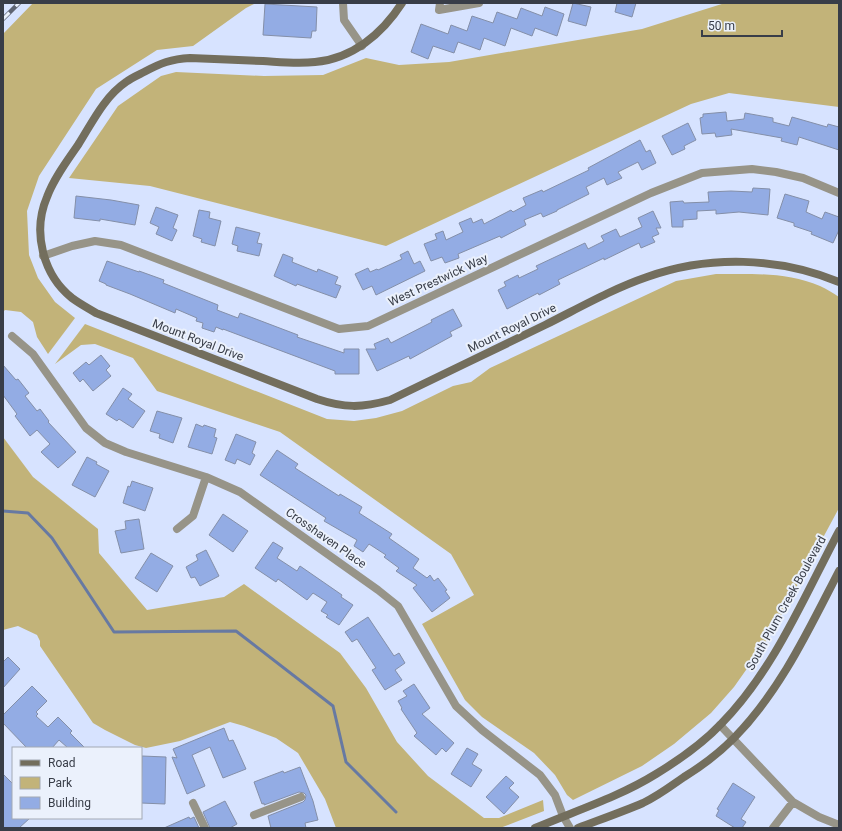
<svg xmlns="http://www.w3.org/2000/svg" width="842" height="831" font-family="Roboto,sans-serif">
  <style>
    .green { fill: #c2b379 }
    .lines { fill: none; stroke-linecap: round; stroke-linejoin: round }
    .stream { stroke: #6779a2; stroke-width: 3 }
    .building { fill: #93ace4; stroke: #848fa8 }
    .street { stroke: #979488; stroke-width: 8 }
    .secondary { stroke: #736e5d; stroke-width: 8 }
    .rail-casing { stroke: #5e6473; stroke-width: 4.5 }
    .rail { stroke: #ebf1fc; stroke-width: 3; stroke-dasharray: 9; stroke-linecap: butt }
    .labels { text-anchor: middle; stroke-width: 4; stroke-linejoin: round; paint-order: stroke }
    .street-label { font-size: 12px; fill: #383d48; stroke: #ebf1fc }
  </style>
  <rect width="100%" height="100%" fill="#d7e3ff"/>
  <path class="green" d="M33,3H256L246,8L193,46L157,50L96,89L39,176L27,211L29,255L38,278L55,302L75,318L48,354L37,337L33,322L21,312L5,310L3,312V34Z
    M725,3H839V107L729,93L691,104L386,246L150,186L69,178L118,106L161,76L176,72L264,76L323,75L366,58L399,65L449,62L642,29Z
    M716,274C751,274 787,272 820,286C827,289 833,293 839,297V508L770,636L734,687L711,713L674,744L642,766L573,800L567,795L555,775L534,753L482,717L465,700L422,624L474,595L451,554L280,432L157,391L133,358L95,344L81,345L55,364L85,324L327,419L354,421L376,418L402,411L453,386L471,382L490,368L676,281Z
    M3,437L33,477L98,529L99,553L147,610L224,597L244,584L340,653L366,688L397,742L428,776L484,818H499L543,800L544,811L500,828H336L325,799L298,753L276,738L244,726L230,722L180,741L146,748L135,745L105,730L93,723L40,646V641L37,635L18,626L3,630Z"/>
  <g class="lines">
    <path class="stream" d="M3,511L28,513L52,538L114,632L236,631L333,706L346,762L396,812"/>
  </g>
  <path class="building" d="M573,3L591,7L586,26L568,21Z
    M617,3H636L632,17L615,12Z
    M265,4L317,7L316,31H312L311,38L263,35Z
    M545,7L564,14L557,36L535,28L532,36L511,28L505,46L484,38L480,50L458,42L454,53L433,46L428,59L411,52L421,24L448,34L451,25L467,31L472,16L493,23L497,12L517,19L521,8L542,16Z
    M726,112L727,121L744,119L745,113L773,118V122L789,126L792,117L827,127L828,124L839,127V150L799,137L797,145L781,141L782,138L731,129L732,135L716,137L715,133L702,134L700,118L703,117V114Z
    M688,123L696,140L684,146L685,149L672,155L662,136Z
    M640,140L646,152L650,150L656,163L642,170L638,162L618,172L622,178L607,185L604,178L586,187L589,194L557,210V211L543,217L541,213L524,220L526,225L501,238L500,236L458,254L459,258L445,263L442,257L431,261L424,244L437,239L435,234L443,231L446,240L463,232L459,223L471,218L473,223L482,219L484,224L511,210L513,212L526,205L523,198L542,190L543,192L589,170L588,168Z
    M753,188L770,189L768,215L739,212L716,214V210L697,211V219L683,220V227H672L670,202L683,201L684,203L709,202L708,192L731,191L752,192Z
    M785,194L809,201L806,212L822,219L825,212L839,217V230L833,243L811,234L812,232L794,226V223L777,218Z
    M76,196L111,200L139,205L135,225L100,219V221L74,218Z
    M156,207L178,215L173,228L177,230L172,241L156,234L159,227L150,223Z
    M199,210L210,212L209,218L221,221L215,246L201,242L202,239L193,236Z
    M653,211L661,228H656L659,234L652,237L655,242L641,248L639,243L604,260V258L558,280L560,284L539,295L538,293L507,309L498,290L506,286L504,282L518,275L519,278L538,269L536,266L585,243L588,249L604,241L601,236L616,229L620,237L642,227L638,218Z
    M236,227L260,233L257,243L262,244L259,256L237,251L238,246L232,244Z
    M408,251L414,264L420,261L425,271L376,295L372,286L363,290L355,274L368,268L370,272L377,269L378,270L402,259L400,255Z
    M283,254L293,258L292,262L317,272L318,269L338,277L335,284L341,286L336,298L297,284L296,286L274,276Z
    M107,261L139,272V271L164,280L163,283L218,305L217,310L238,318L240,313L298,335L297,337L344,353V349H359V374H335V371L223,329V330L216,327L214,332L202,328L203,323L196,321L197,318L176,309L175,313L130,294L106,285V284L99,281Z
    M453,309L462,326L450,332L452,336L410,359L409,356L377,371L366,349H376L374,344L388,338L391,343L432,322L431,320Z
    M101,355L110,366L106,370L111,376L93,391L83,379L80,382L73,373L86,362L89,365Z
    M3,365L16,380L18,379L29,393L25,396L37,411L40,409L49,421L48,422L76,452L58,468L41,452L50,444L37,430L30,436L15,416L17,414L3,395Z
    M123,388L132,394L128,399L145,411L133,428L119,419L117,421L106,414Z
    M157,411L182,418L173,443L159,438L160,434L150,431Z
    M196,424L203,427L204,425L216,429L214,437L217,438L212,454L188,447Z
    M236,434L256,442L252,453L255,455L250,465L237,459L235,464L225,460Z
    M277,450L298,464L295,468L339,496L340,494L362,507L359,513L392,534L389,538L419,559L413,568L427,578L430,575L434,581L438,578L447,590L445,591L450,598L432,612L413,588L417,585L396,571L399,568L384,557L386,555L369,544L363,552L354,546L357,540L324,521L326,518L260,475Z
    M87,457L97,462L96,464L109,471L95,497L72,485Z
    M132,481L153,488L145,511L123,503L128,486L130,487Z
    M223,514L248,531L233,552L209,535Z
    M139,519L144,549L121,553L115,531L126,529L125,521Z
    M273,542L283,548L277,558L297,571L300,566L342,595L341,597L353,605L339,625L326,617L328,615L321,611L327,602L313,593L307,600L278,579L276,582L255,568Z
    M206,550L219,576L200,586L195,577L191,578L186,567L198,560L196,555Z
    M151,553L173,566L157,592L135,578Z
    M368,617L394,656L399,653L405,663L395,670L402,680L385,690L372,670L376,668L357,639L352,642L345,632Z
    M8,657L20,669L3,688V662Z
    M414,684L430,708L422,714L454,743L446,752L442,748L436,755L414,736L417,733L401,709L402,708L398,701L407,696L403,691Z
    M32,686L47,701L36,712L38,714L36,716L48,727L58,717L72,731L70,733L85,748H68L59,740L52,748H27L3,723V715Z
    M224,728L229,741L233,740L246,769L223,778L210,747L192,755L205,786L187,794L172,757L177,758L173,749Z
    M467,748L478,754L472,764L482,770L471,787L451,774Z
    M142,756L166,757L165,804L141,803Z
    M300,767L313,801L318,820L305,823L306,828H271L268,816L303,802L305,800L306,795L304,793L299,792L264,805V803L262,804L254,782L283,771L284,773Z
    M3,774L13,784V818H30L19,828H3Z
    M506,776L514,783L509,788L519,797L504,814L486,797Z
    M733,783L755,797L741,819L746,822L742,828H735L716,816L719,810L717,809Z
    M225,801L237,824L230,828H210L203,812Z
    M189,817L190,819L194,817L199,828H164Z"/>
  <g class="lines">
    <path class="street" d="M343,3L344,20L362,46
      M440,3L439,10L479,3
      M43,256L72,246L95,241L121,245L339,329L368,326L651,193L702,173L752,169L776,172L803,178L839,193
      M12,336L33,354L86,428L105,443L126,452L206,477L240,492L378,590L398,606L456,706L482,730L540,775L555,795L563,816L570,828
      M177,529L193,516L206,477
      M720,725L793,802L819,817L839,825
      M193,803L205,828
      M254,815L301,797
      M773,828L793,802"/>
    <path class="secondary" d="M402,3C382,34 352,59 315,62C297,64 280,62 263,61C239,60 214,59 190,58C171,59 161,63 144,72C138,75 131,78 126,82C104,97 92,123 78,145C67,161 54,178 47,197C32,232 43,275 72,298C80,304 88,308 96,313L317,399C344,408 362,408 390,400C442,375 493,350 545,325C579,308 612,289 647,277C709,255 778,257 839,282
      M535,828C575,811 619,797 656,774C679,760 703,743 721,724C774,670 804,597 839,531
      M578,828C599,820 622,812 643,803C658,796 671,786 684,777C702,766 719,753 734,738C781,690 809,629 839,571"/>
    <defs>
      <path id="rail" d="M3,19L19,3"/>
    </defs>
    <use href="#rail" class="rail-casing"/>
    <use href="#rail" class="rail"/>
  </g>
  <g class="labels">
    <g class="street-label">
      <text transform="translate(438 280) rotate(-25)" y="4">West Prestwick Way</text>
      <text transform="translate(512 328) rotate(-26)" y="4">Mount Royal Drive</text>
      <text transform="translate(198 340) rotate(21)" y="4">Mount Royal Drive</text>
      <text transform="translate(326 538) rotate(35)" y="4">Crosshaven Place</text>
      <text transform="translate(786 603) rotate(-61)" y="4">South Plum Creek Boulevard</text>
    </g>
  </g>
  <rect width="842" height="831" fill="none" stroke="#383d48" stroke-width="8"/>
  <rect x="12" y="747" width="130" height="72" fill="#ebf1fc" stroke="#a3a9b4"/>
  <rect x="20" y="760" width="20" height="6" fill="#736e5d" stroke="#a3a9b4"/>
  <text x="48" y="767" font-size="12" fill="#383d48">Road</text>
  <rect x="20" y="777" width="20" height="12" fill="#c2b379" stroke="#a3a9b4"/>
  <text x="48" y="787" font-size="12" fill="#383d48">Park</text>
  <rect x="20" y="797" width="20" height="12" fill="#93ace4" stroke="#a3a9b4"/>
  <text x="48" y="807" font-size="12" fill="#383d48">Building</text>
  <path d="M702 30v6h80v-6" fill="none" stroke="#383d48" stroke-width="2"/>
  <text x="708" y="30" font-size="12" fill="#383d48" stroke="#ebf1fc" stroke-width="3" paint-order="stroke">50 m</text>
</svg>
